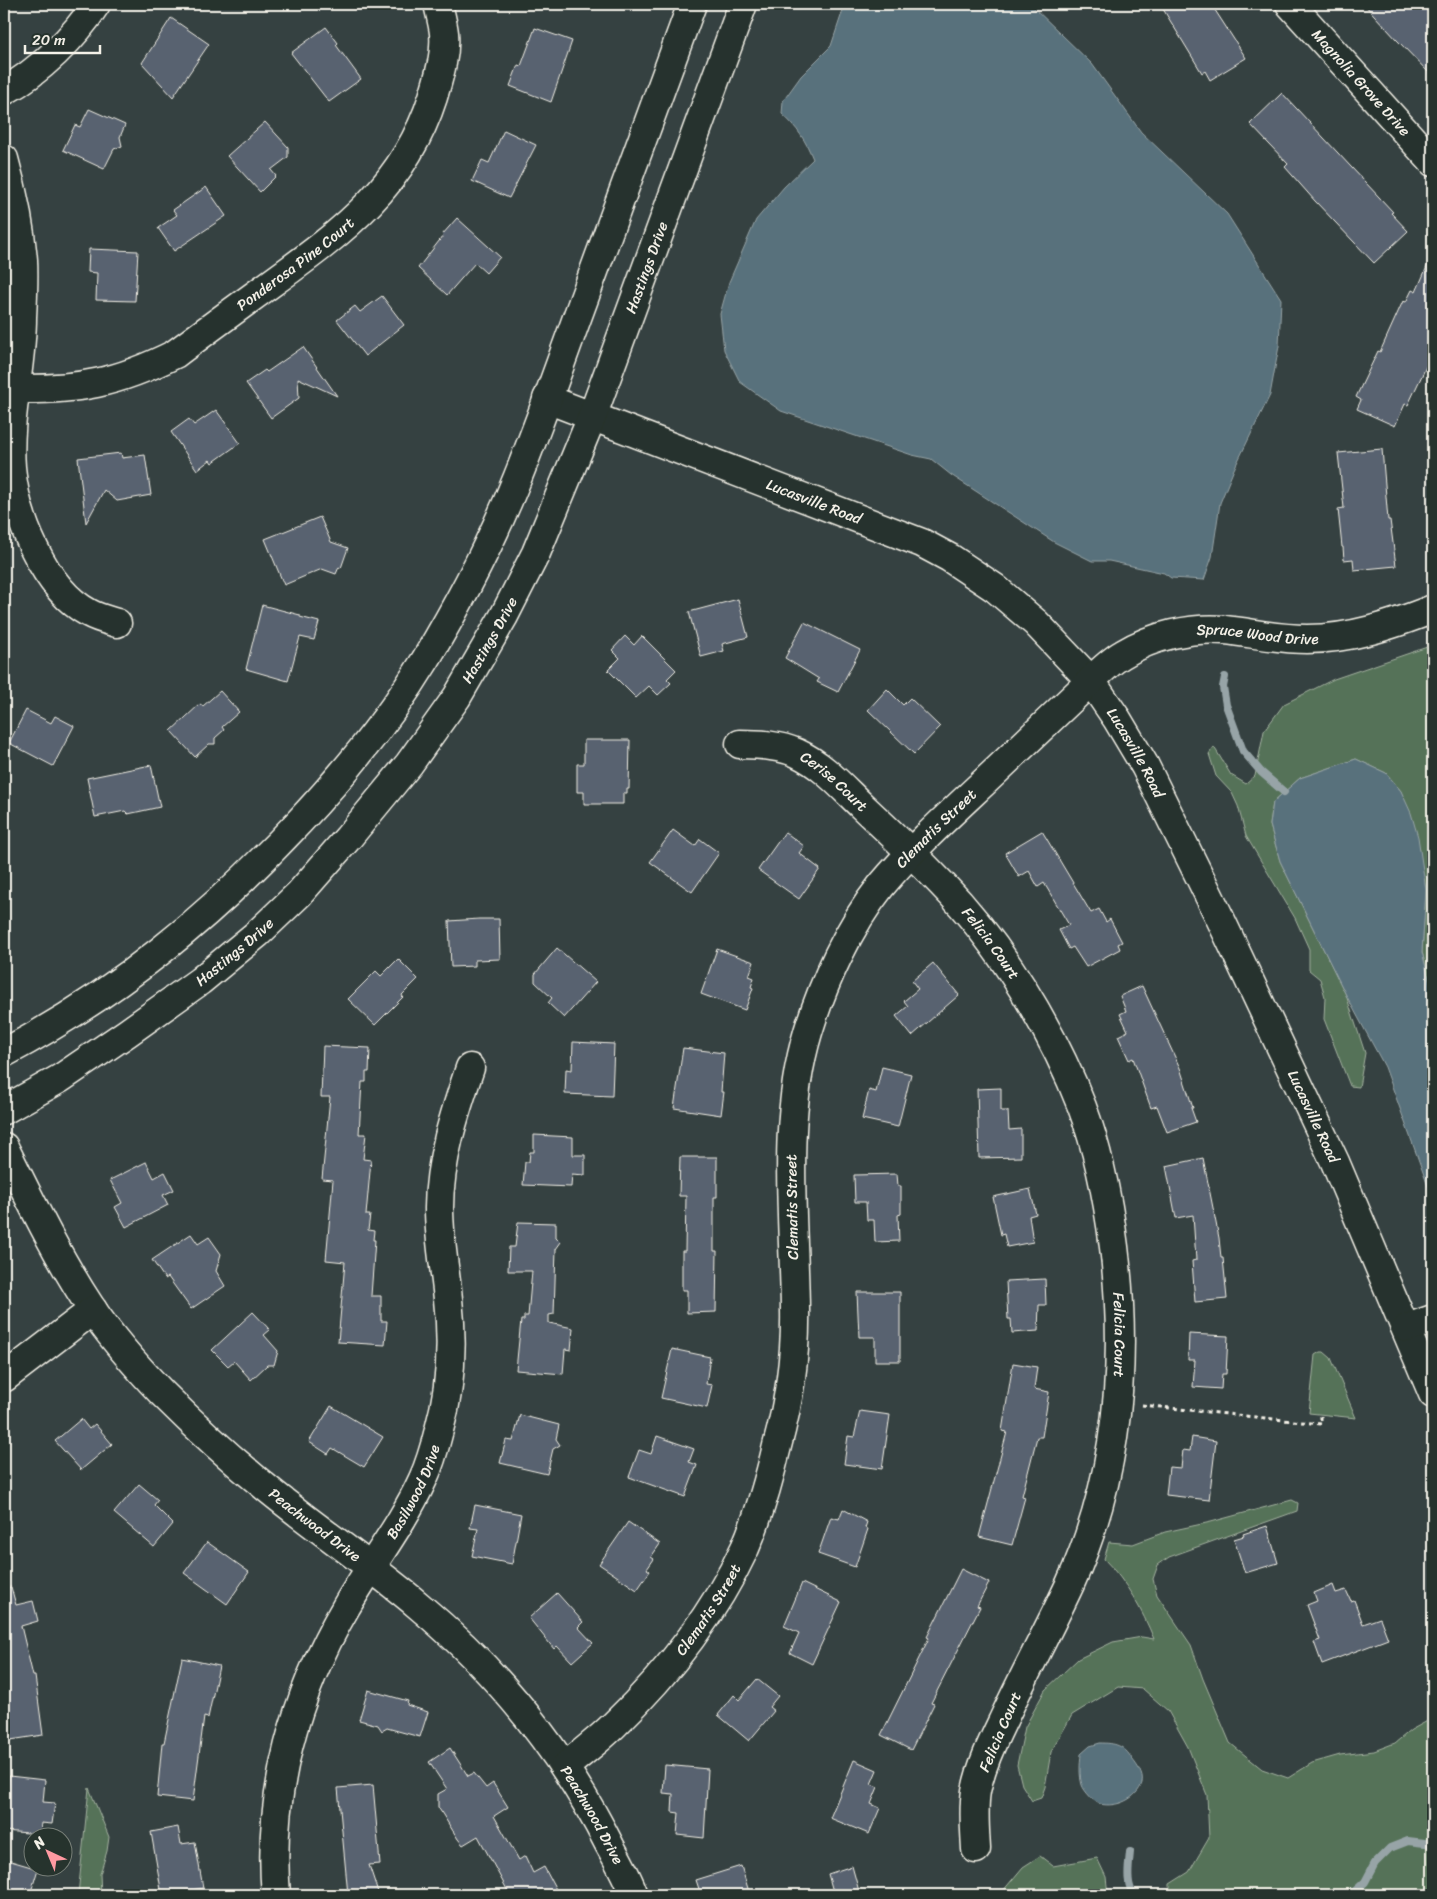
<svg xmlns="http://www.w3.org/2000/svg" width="1437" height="1899" font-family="Sriracha,sans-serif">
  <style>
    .green { fill: #557259; stroke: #a4b2a0 }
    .water { fill: #59717b; stroke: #97a4a7 }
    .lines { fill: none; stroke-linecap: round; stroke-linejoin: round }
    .stream { stroke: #97a4a7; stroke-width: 8 }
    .building { fill: #58626f; stroke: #f4f1e8 }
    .minor-casing { stroke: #f4f1e8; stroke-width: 31 }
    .path { stroke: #f4f1e8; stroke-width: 3; stroke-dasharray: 4 4; stroke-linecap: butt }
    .minor { stroke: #26332d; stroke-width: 28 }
    .labels { text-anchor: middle; stroke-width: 4.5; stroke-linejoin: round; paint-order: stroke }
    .street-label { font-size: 15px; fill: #f4f1e8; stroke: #26332d }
  </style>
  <rect width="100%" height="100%" fill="#354141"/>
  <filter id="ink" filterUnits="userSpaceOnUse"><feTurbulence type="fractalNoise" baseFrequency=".02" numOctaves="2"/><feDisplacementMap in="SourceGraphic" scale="10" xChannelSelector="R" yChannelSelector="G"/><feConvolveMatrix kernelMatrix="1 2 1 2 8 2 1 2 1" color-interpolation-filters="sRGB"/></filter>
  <g filter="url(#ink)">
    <path class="green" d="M1433,645V995L1422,952L1426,890L1401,791L1386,773L1356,759L1300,778L1273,802L1270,825L1280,861L1346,995L1365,1053L1359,1087L1350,1086L1324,1019L1325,997L1320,979L1309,970V949L1295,918L1246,836L1238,806L1232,793L1216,776L1209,754L1214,747L1231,775L1246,784L1255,776L1264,731L1284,704L1334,679Z
      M1320,1352H1324L1331,1358L1356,1418L1309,1413L1315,1355Z
      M1292,1500L1298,1503L1297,1511L1169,1557L1158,1565L1153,1579L1157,1595L1191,1645L1203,1679L1230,1743L1262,1769L1288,1778L1312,1763L1340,1755L1374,1751L1395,1743L1411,1730L1433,1718V1895H1170V1884L1189,1872L1209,1838L1207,1795L1188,1747L1168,1711L1143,1689L1118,1687L1072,1715L1051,1752L1045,1787L1041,1798L1032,1801L1022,1785L1017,1765L1025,1727L1045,1690L1078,1659L1113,1642L1142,1637L1154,1639C1142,1610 1127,1582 1104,1559L1109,1542L1133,1544L1165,1532L1211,1522Z
      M89,1788L109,1837L107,1851L100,1874L101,1895H78Z
      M1040,1856L1053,1866L1097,1858L1106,1877L1108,1895H1002V1892L1023,1867Z"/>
    <path class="water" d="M845,4H1030L1092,64L1141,132L1227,214L1281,299L1279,346L1270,395L1234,469L1220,503L1212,557L1204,580L1171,578L1164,573L1109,561H1092L1054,542L951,475L931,459L912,455L781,411L740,382L724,350L720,314L729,282L756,220L784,187L813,159C806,141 797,127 782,114L783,101L801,76L831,46Z
      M1356,759L1386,773L1401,791L1411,813L1418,837L1426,890L1422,952L1433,995V1200L1385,1067L1346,995L1280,861L1270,825L1273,802L1300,778Z
      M1100,1743C1115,1743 1124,1745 1132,1759C1137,1765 1144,1775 1142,1783C1137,1799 1116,1808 1100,1804C1094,1802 1084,1791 1082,1785C1079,1775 1080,1763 1081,1754L1090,1746Z"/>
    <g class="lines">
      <path class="stream" d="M1225,677L1223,687L1226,705L1243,751L1261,772L1284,792
        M1130,1852C1129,1865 1125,1886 1135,1895
        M1351,1895L1365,1882L1375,1863L1390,1848L1408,1841L1433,1844"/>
    </g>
    <path class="building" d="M1160,4H1211L1246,58L1210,80L1205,71L1202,73Z
      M1364,4H1433V77L1397,40Z
      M171,18L209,44L173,97L142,63Z
      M326,27L338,43L336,45L361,79L329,102L291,53Z
      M535,28L572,41L551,102L510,86L518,65L521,66Z
      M1282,93L1393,212L1391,213L1408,231L1374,263L1315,201L1285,167L1288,164L1250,124Z
      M89,109L125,125L120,137L122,146L114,149L104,169L63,150L75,125L80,127Z
      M265,122L288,147V157L271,170L276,176L260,192L227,156Z
      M504,130L536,145L509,198L472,181L482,160L489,163Z
      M206,187L226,216L174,251L158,228L177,215L173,210Z
      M457,218L500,257L486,273L475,263L447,295L418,268L443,236L442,235Z
      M89,249L138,251L135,301L96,300L97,273L88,272Z
      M1433,253V352L1408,405L1405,404L1395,426L1357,409L1361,400L1356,397L1378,351L1380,352L1403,301L1406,302L1412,290L1416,292Z
      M382,296L404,325L365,356L337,320L355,306L360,312Z
      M303,347L337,396L298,378L299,398L271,418L246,383L265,370L267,372Z
      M216,410L240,443L212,463L210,460L197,470L171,432L189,419L194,425Z
      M1382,449L1388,520H1390L1396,566L1354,570L1353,559L1344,560L1343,547H1342L1338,509L1344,508L1338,453Z
      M121,453L122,458L145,455L151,495L117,501L104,490L86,523L78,458Z
      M320,517L331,542L348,548L341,568L339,567L336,574L322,569L284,585L265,539Z
      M738,599L748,637L722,644L724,651L701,657L689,612Z
      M262,605L300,615V617L319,622L314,640L300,637L288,681L246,669Z
      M804,622L860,650L838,692L817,682L819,679L785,658Z
      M625,636L634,645L642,636L676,670L667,679L671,683L658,695L649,686L636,698L608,670L620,658L612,650Z
      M887,689L903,705L910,698L940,727L914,754L868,710Z
      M220,691L239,712L222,727L224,730L215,738V744H209L195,757L171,731L200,704L203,706Z
      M26,710L51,723L55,716L74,726L53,766L9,743Z
      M584,740H630L629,789H627V793H623V804H584V792H577V764H584Z
      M151,765L160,807L128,814L125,811L95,817L87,778Z
      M673,830L695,846L700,839L719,853L692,892L650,862Z
      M1042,831L1091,913L1099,909L1106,922L1110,919L1122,942L1118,944L1120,949L1086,967L1073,947L1069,949L1059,930L1069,925L1044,883L1038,887L1029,871L1019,877L1005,853Z
      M785,832L804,846L799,853L820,869L799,899L758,870Z
      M479,919H499L500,959L475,960V966L451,967L449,921Z
      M557,948L596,982L564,1018L548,1003L552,998L535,982V974Z
      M717,949L754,962L749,976L754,978L751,987L753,988L745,1010L701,994Z
      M398,959L418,979L402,995L403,997L375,1025L348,999L376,971L381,976Z
      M933,963L959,995L912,1036L896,1016L908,1006L904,1001L918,989L912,981Z
      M1142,986L1180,1068L1193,1108H1191L1196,1122L1167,1132L1157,1106L1151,1108L1133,1058L1129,1060L1118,1036L1128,1031L1120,1014L1126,1011L1120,996Z
      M573,1042L614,1044L612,1096L565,1094L566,1069L572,1070Z
      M323,1046L370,1048L369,1072H366V1082H362L359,1134H366L363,1159L371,1160L366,1215H370L368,1230L374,1231L373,1240H375L371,1296H381V1321H387L385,1345L338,1342L345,1262L326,1260L333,1180L322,1179L330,1097H321Z
      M683,1048L724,1053L721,1092H724L721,1115L674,1108Z
      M882,1067L911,1074L898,1127L862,1119L869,1090L876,1092Z
      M1001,1088V1111H1008L1009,1130L1021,1129V1157L979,1158L977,1089Z
      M534,1135L573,1137V1155H585V1175L572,1174L571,1187L523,1185L525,1162H529L530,1152H534Z
      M680,1157H717V1197H714V1251H717L716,1312L687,1313V1290H682V1251H685L686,1196H679Z
      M1203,1158L1219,1238L1221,1258H1223L1227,1299L1195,1302L1192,1261L1196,1260L1193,1215L1176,1218L1166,1166Z
      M146,1162L154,1178L165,1172L174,1190L163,1195L168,1205L126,1227L115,1207L122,1203L110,1180Z
      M897,1174L898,1186H901V1214L898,1215L899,1241L875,1242L874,1220H867L866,1202H855L854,1175Z
      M1030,1189L1036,1214L1029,1216L1033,1242L1007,1247L1004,1234L1001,1235L993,1197Z
      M518,1222L556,1223V1237L561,1242L556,1249L554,1314L549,1315V1323L573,1328L571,1350L565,1349L563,1374L516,1370L521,1320H524V1316H528L532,1271H508L509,1247H515Z
      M191,1234L198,1244L209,1237L221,1254L216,1271L225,1286L191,1309L168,1277L165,1279L152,1260Z
      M1045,1279L1046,1305H1039L1038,1331L1012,1333L1011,1319H1008L1006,1281Z
      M857,1292H900V1361H875V1337H859Z
      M253,1312L270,1330L264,1335L278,1351L274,1365H267L251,1380L234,1361L228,1366L212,1350Z
      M1189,1334L1228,1336L1226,1374H1222L1221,1389L1193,1387L1195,1360H1188Z
      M672,1349L710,1357L706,1384L712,1385L707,1408L661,1398Z
      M1013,1363L1037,1367L1034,1389L1049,1392L1042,1437H1037L1022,1496L1025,1497L1012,1545L979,1537L1007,1432L1002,1431Z
      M331,1406L383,1437L364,1467L332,1448L328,1454L309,1442Z
      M860,1411L890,1415L882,1469L844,1464L848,1436L854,1437Z
      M520,1415L559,1425L556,1439L560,1445L553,1449L547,1474L500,1463L506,1440L513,1441Z
      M81,1419L89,1429L95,1424L112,1444L81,1470L55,1441Z
      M657,1436L694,1449L689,1462L697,1465L685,1497L629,1477L639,1450L651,1454Z
      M1192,1437L1216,1441L1209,1500L1166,1495L1169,1467L1181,1468L1183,1450L1190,1451Z
      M139,1484L158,1500L154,1505L173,1524L154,1547L114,1513Z
      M475,1505L521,1514L512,1564L472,1556L478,1529L470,1528Z
      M843,1509L867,1522L865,1528L868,1529L855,1567L818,1554L831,1517L839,1519Z
      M628,1522L660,1544L651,1557L654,1559L647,1569L650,1571L637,1590L599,1564Z
      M1267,1526L1278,1563L1245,1573L1234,1539L1244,1536L1243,1534Z
      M207,1542L249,1572L227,1604L184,1573Z
      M961,1569L989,1583L977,1606L980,1607L931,1703L934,1704L911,1750L881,1735L929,1638L927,1637Z
      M802,1583L841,1602L812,1664L790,1653L799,1633L784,1626Z
      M1333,1585L1336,1593L1346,1590L1351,1601L1354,1600L1363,1624L1380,1618L1388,1639L1322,1664L1314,1642L1320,1640L1307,1605L1317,1601L1314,1593Z
      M11,1587L16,1605L33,1601L38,1621L21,1626L33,1676H35L43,1735L4,1741V1588Z
      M557,1593L583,1622L578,1627L593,1643L572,1662L557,1646L554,1649L529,1618Z
      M182,1658L219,1666L208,1718L204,1717L193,1801L157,1797L162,1743H164Z
      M757,1679L778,1696L769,1707L774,1711L749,1741L718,1715L734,1695L739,1700Z
      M368,1690L408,1701L407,1705L428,1712L420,1737L387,1728L382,1731L378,1725L359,1720Z
      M450,1748L468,1776L474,1773L486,1788L493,1783L508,1807L494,1816L519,1860L525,1856L533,1873L544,1867L559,1895H510L478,1836L463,1845L458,1839L438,1807V1794L447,1789L429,1762Z
      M854,1760L877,1770L871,1784L878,1787L871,1804L880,1808L869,1834L830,1818Z
      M665,1765L708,1769L704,1838L677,1835L679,1813L672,1812L673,1794L663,1793Z
      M9,1776L45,1780L43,1802L55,1803L52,1824L41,1823L40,1834L4,1831V1804H6Z
      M373,1785L380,1864L369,1865L379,1895H348L338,1788Z
      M178,1827L181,1844L195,1842L203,1888L162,1895L151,1832Z
      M4,1859L38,1869L30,1895H4Z
      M741,1866L750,1895H701L696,1880Z
      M852,1866L860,1895H834L828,1874Z"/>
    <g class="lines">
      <defs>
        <g id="minor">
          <path id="s1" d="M1290,4L1433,162"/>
          <path d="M4,91C39,72 75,37 96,4"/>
          <path d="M4,159C13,191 20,226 23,260C24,279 23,298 22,317C22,367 7,417 11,467C15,516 44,589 89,613C98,618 107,620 117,623"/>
          <path id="s2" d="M16,389C79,390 117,383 175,354C207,330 240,306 273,282C344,231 405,185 433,97C439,76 446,55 444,33C443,24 440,13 438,4"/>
          <path id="s3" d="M547,399L922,543L950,558L995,588L1036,623L1091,681L1117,719L1145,766L1219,916L1335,1162L1433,1394"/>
          <path id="s4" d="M740,744C759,744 779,745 797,753C823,765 842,787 862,806C889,831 916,857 941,883C1000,943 1052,1029 1082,1107C1099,1152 1108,1200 1114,1247C1128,1361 1118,1478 1070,1584C1049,1629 1025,1673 1004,1718C993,1741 981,1765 976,1791C973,1810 975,1830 976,1849"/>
          <path d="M4,1053C118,993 211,916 299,822C346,772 390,718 426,659C460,602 492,541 517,479C539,425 558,370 578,315C616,211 654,107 692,4"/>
          <path id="s5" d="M4,1110L61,1078L127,1033L200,981L257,934L299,894L348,838L409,764L457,697L504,616L536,553L592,417L743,4"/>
          <path id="s6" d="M4,1147C31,1202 58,1258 92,1309C111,1337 139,1369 162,1393C196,1427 232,1460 269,1490C318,1530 371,1565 419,1606C498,1672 564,1754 610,1846C619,1862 628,1878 634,1895"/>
          <path d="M1407,1328L1433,1319"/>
          <path d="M4,1378L93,1310"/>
          <path id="s7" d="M565,1767C581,1753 599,1740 614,1725C667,1674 714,1614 745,1548C759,1516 769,1480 777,1446C789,1402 796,1355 795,1309C794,1216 781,1122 808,1032C823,983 849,926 881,886C916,844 957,808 997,770C1024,744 1052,718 1080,691C1093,679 1107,663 1123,654C1152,636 1191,627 1225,630C1253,633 1279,639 1307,639C1351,639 1392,625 1433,609"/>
          <path id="s8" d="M276,1895C267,1794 295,1694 346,1607C371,1564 402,1525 423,1479C430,1464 435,1446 439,1430C451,1388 453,1342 448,1299C445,1269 439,1239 439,1208C439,1161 455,1112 470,1068"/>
        </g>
      </defs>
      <use href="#minor" class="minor-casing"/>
      <path class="path" d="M1142,1405L1321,1424V1414"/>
      <use href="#minor" class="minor"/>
    </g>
  </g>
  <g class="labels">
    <g class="street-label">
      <text dy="5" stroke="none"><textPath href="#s1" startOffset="106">Magnolia Grove Drive</textPath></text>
      <text dy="5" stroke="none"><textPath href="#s2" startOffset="315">Ponderosa Pine Court</textPath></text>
      <text dy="5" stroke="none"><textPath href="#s5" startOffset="1090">Hastings Drive</textPath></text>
      <text dy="5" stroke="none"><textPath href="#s3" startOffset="286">Lucasville Road</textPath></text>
      <text dy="5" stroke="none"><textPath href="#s7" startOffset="1449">Spruce Wood Drive</textPath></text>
      <text dy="5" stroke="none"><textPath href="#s5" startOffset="685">Hastings Drive</textPath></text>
      <text dy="5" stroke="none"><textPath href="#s3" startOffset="706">Lucasville Road</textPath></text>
      <text dy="5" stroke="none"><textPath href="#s4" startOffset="105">Cerise Court</textPath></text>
      <text dy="5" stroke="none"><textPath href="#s7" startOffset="1054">Clematis Street</textPath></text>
      <text dy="5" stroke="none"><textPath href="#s4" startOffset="331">Felicia Court</textPath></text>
      <text dy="5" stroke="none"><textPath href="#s5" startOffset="280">Hastings Drive</textPath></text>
      <text dy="5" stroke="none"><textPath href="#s3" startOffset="1111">Lucasville Road</textPath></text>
      <text transform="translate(792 1207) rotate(-91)" y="5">Clematis Street</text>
      <text dy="5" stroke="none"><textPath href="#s4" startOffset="751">Felicia Court</textPath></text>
      <text dy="5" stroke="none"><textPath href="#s8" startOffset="435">Basilwood Drive</textPath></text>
      <text dy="5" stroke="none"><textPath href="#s6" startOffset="496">Peachwood Drive</textPath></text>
      <text dy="5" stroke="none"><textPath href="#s7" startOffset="214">Clematis Street</textPath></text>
      <text transform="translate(1000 1732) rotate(-67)" y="5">Felicia Court</text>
      <text dy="5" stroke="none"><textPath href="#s6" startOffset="901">Peachwood Drive</textPath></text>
    </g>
  </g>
  <rect width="1437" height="1899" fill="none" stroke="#26332d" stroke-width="20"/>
  <rect x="10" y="10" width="1417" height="1879" fill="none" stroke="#f4f1e8" stroke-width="2" filter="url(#ink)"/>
  <g transform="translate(48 1852) rotate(316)"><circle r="24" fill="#26332d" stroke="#787f78"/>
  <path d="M0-4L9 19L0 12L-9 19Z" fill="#ff9aa2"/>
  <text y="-8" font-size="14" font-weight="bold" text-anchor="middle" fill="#f4f1e8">N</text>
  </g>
  <path d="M25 45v8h75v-8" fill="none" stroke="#f4f1e8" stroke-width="2.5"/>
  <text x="32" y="45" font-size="15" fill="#f4f1e8" stroke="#26332d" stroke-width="4" paint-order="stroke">20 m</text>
</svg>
